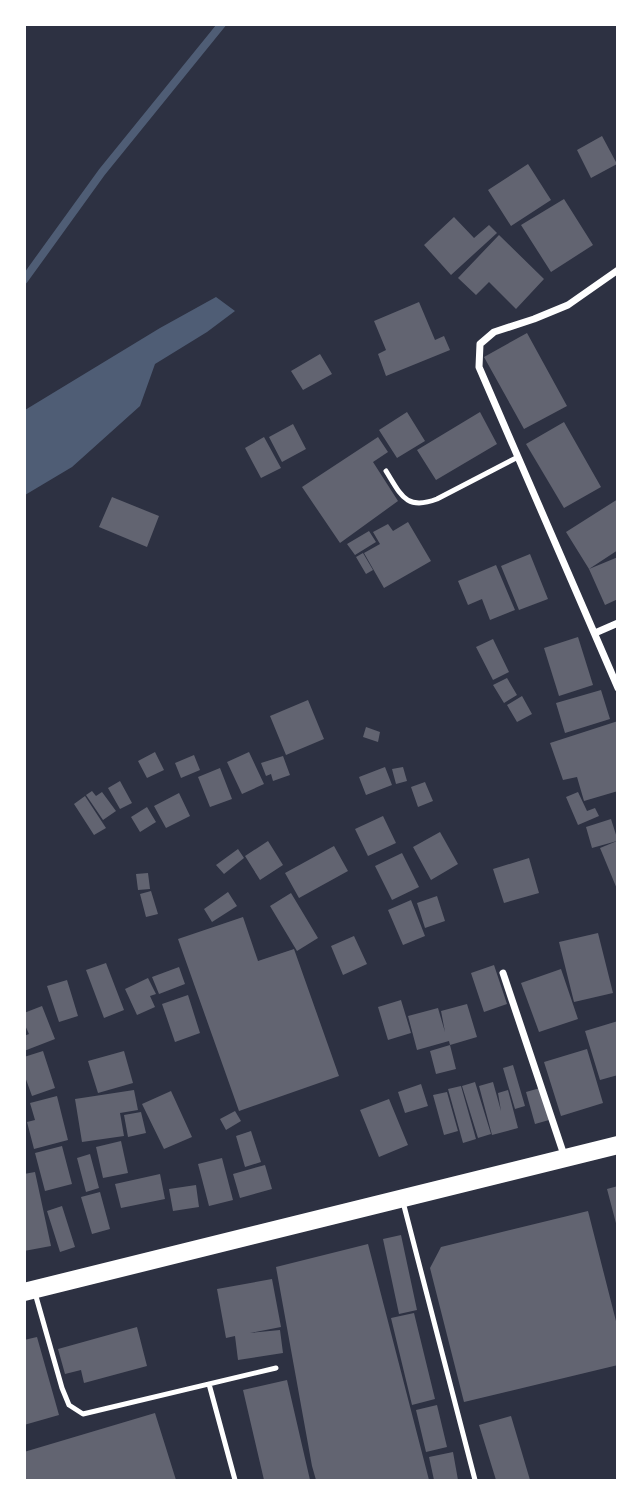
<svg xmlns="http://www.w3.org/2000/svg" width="642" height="1505" font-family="Poppins,sans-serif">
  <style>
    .water { fill: #4f5d75 }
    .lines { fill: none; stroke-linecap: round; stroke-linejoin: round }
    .stream { stroke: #4f5d75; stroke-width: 8 }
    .building { fill: #626471 }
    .service { stroke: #fff; stroke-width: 5 }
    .minor { stroke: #fff; stroke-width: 7 }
    .primary { stroke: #fff; stroke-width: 18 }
  </style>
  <rect width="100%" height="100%" fill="#2d3142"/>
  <path class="water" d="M216,297L235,311L207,332L155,364L140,406L72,467L25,495V410L160,328Z"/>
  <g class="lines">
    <path class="stream" d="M24,280L102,172L222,24"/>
  </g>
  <path class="building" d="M602,136L617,164L591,178L577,150Z
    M528,164L551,200L511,226L488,190Z
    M564,199L593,245L551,272L521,225Z
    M454,217L474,238L489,225L497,233L451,275L424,245Z
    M499,235L544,279L516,309L489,282L476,295L458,278Z
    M419,302L435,340L444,336L450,350L386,376L378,354L386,350L374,321Z
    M527,333L567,406L524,429L484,357Z
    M320,354L332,374L303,390L291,371Z
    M407,412L425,441L397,458L379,430Z
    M480,412L497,444L436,480L417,450Z
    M564,422L601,487L564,508L526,444Z
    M293,424L306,449L282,462L269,437Z
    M264,437L281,468L261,478L245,448Z
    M378,437L388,452L373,462L398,501L340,543L302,487Z
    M112,497L159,516L147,547L99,527Z
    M618,499V550L589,569L618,557V599L605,605L589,569L566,532Z
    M408,522L431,561L384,588L364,553L380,544L373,532L388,524L393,531Z
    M369,531L376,542L355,555L347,544Z
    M363,553L373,570L366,574L356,557Z
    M530,554L548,599L519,610L501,566Z
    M496,565L515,610L490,620L482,599L468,605L458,581Z
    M578,637L593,685L559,696L544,648Z
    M493,639L509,672L493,680L476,647Z
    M507,678L517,695L504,703L493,685Z
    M601,690L610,719L565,733L556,703Z
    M522,696L532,714L517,722L507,705Z
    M308,700L324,739L286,755L270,716Z
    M618,721V791L584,801L577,777L563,780L550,743Z
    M366,727L380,732L378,742L363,737Z
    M155,752L164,770L147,778L138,761Z
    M249,752L264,784L242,794L227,762Z
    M194,755L200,770L181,778L175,763Z
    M283,756L290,775L273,781L271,774L266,776L261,763Z
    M385,767L392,785L366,795L359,777Z
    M403,767L407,781L396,784L392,769Z
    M220,768L232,799L210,807L198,777Z
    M120,781L132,803L120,809L108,788Z
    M425,782L433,801L418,807L411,787Z
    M92,791L96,796L102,792L116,811L103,820L86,795Z
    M578,792L587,811L595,808L599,816L578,825L566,797Z
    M179,793L190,816L166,828L154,806Z
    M85,796L106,828L94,835L74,804Z
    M147,807L156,822L140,832L131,817Z
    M383,816L396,843L368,856L355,829Z
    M611,819L618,841L617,889L600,848L617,841L592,848L586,827Z
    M440,832L458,864L431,880L413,847Z
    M268,841L283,865L260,880L245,856Z
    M334,846L348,871L299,898L285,873Z
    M238,849L244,858L224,874L216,865Z
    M402,853L419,887L392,900L375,866Z
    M529,858L539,893L504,903L493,869Z
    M148,873L150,889L138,890L136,874Z
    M151,891L158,914L146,917L140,894Z
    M228,892L237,906L212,922L204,909Z
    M291,893L318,938L297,951L270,906Z
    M437,896L445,921L425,928L417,903Z
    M411,900L425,936L403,945L388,910Z
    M243,917L258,961L294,949L339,1076L239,1111L178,939Z
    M598,933L613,993L574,1002L559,942Z
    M354,936L367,964L343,975L331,946Z
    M106,963L124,1010L104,1018L86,970Z
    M494,965L507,1004L484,1012L471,973Z
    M179,967L185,984L159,994L152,977Z
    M561,969L578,1019L539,1032L521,983Z
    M148,978L156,994L150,996L155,1007L137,1015L125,989Z
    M67,980L78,1016L59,1022L47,986Z
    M188,995L200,1033L175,1042L162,1004Z
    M401,1000L411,1033L388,1040L378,1007Z
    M467,1004L477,1037L450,1045L449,1041L417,1050L408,1016L438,1008L445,1032L441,1011Z
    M42,1006L55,1039L24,1051V1036L29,1034L24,1023V1013Z
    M618,1021V1075L600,1080L585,1031Z
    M450,1045L456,1069L436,1074L430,1051Z
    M587,1049L603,1103L561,1116L544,1062Z
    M43,1051L55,1088L32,1096L24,1074V1057Z
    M124,1051L133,1083L98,1093L88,1061Z
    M513,1065L525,1106L515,1109L503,1068Z
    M475,1082L491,1134L478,1138L462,1086Z
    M493,1082L501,1111L498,1093L508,1090L518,1128L492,1135L479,1086Z
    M421,1084L428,1106L405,1113L398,1092Z
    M461,1086L476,1139L463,1143L448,1089Z
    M540,1088L549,1120L535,1124L526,1092Z
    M134,1090L138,1110L120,1113L124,1136L82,1142L75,1099Z
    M171,1091L192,1137L164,1149L142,1104Z
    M447,1092L458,1131L444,1135L433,1095Z
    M57,1096L68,1140L34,1149L27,1122L35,1120L30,1103Z
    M389,1099L408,1145L379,1157L360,1110Z
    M235,1111L241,1121L226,1130L220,1119Z
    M141,1112L146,1133L128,1137L124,1115Z
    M251,1131L261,1162L245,1167L236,1136Z
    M121,1141L128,1173L103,1178L96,1147Z
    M62,1146L72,1184L45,1191L35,1153Z
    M90,1154L99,1188L86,1192L77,1158Z
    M222,1158L233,1200L209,1206L198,1164Z
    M265,1165L272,1189L240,1198L233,1174Z
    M35,1172L51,1246L24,1251V1174Z
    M160,1174L165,1199L121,1208L115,1184Z
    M196,1185L199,1207L173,1211L169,1189Z
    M618,1186V1227H617L607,1189Z
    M100,1192L110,1229L92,1234L81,1197Z
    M62,1206L75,1247L60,1252L47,1211Z
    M588,1211L618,1329V1365L464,1402L430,1268L441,1247Z
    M401,1235L417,1310L399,1314L383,1239Z
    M368,1244L429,1480H316L312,1466L276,1267Z
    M272,1279L281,1327L250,1333L280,1330L283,1353L238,1360L235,1336L226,1338L217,1289Z
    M414,1313L435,1399L412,1405L391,1318Z
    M137,1327L147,1366L84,1383L81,1370L65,1374L58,1349Z
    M37,1337L59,1415L24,1425V1340Z
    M287,1380L310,1480H264L243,1390Z
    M437,1405L447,1447L426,1452L416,1410Z
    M155,1413L176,1480H24V1452Z
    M511,1416L530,1480H496L479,1425Z
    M453,1452L458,1480H434L429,1457Z"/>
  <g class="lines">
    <path class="service" d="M386,471C401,495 406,511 437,499L518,457
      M403,1202L475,1480
      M35,1293L62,1388L69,1405L83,1414L276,1368
      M209,1384L235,1480"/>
    <path class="minor" d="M618,270L568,305L534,319L494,332L480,344L479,367L618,688
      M595,633L618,623
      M503,973L565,1158"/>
    <path class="primary" d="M24,1292L618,1145"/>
  </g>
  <rect width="642" height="1505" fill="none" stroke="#ffffff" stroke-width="52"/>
</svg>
